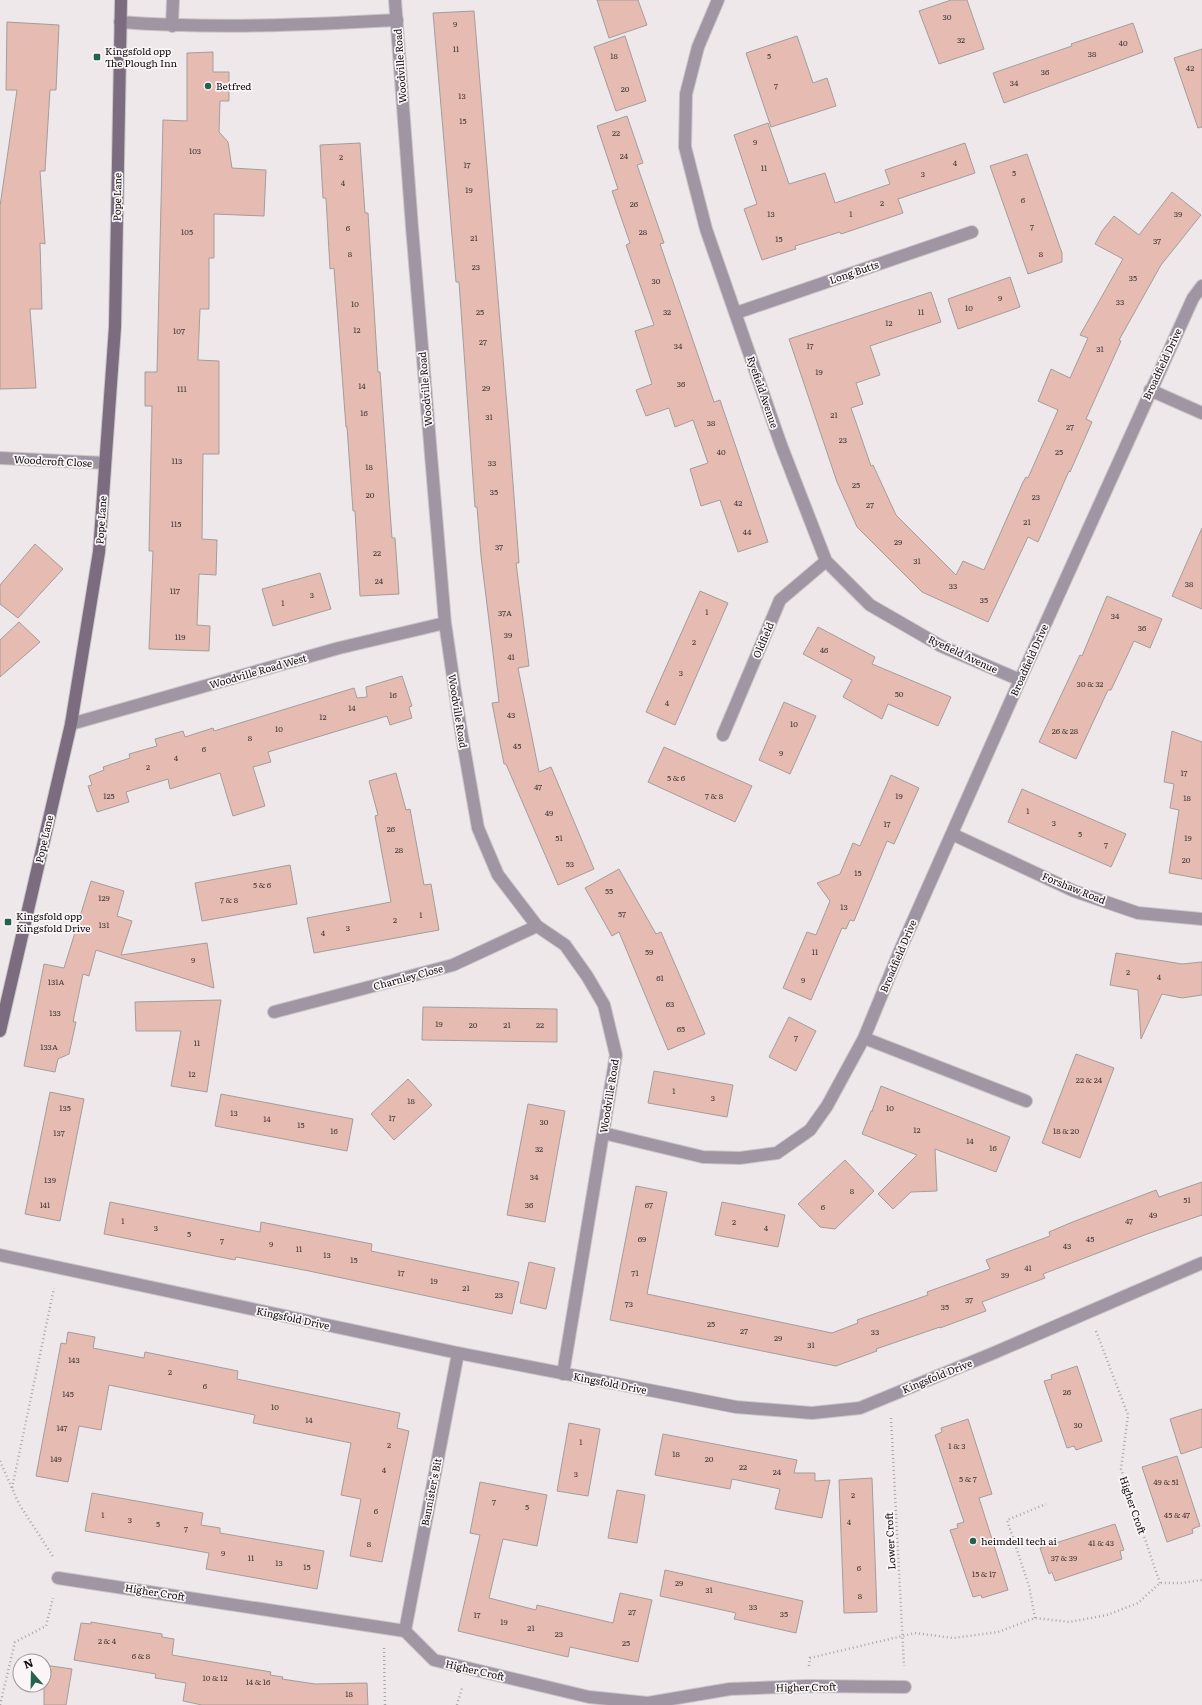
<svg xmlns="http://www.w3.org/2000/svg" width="1202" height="1705" font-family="Literata,serif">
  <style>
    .building { fill: #e5bbb2; stroke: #a49d9c }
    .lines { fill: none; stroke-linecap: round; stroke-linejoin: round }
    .lane-casing { stroke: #cac5c7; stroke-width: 14 }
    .street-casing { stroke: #cac5c7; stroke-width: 14 }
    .secondary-casing { stroke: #cac5c7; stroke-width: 14 }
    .path { stroke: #aba6a8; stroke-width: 2.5; stroke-dasharray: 1 3; stroke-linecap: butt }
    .lane { stroke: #a095a2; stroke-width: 12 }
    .street { stroke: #a095a2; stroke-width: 12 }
    .secondary { stroke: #7c6c7f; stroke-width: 12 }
    .poi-dot { fill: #24624f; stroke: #fbf5f7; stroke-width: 1.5 }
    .labels { text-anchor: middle; stroke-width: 3.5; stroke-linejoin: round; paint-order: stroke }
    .number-label { font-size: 8px; fill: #443837 }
    .poi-label { font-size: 10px; fill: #0f0d0e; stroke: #fbf5f7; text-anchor: start }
    .street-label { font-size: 10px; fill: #0f0d0e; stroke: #fbf5f7 }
  </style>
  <rect width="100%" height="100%" fill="#eee8ea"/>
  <path class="building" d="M597,0H638L647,25L609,38Z
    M951,0H967L984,49L939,64L919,11Z
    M474,11L509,430L519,563H516L529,666L518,668L539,772L551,767L594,869L558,885L506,764H504L492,703L499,702L481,556L477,507H475L459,282H456L433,13Z
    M7,22L59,25L56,90H50L45,171H40L45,244L40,243L42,309H30L36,388L0,389V206L17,90H6Z
    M1133,23L1143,52L1004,103L993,73L1072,46L1071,44Z
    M625,36L646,101L616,111L594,47Z
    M797,36L813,83L827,78L836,106L771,127L746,53Z
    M1202,49V127L1198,128L1174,58Z
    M213,52V72H229V101H220L219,132L228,142L232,168L266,170L264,216L214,214V258H209V309H200L198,360L219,361V454H203L202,539L217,540L216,575L199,574L197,625L210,626L209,651L149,649L153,551H149L152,406H145V372H157L163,120L187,121V53Z
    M627,116L643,163L637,165L664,243L660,244L714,402L720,400L768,542L738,552L720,500L701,506L690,469L708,463L693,420L675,427L669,408L646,416L636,390L652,384L635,331L654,325L626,245L630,243L612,191L618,189L597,126Z
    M768,123L789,184L825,173L835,203L890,184L885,170L965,143L975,173L898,199L903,213L841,234L840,232L795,246L796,249L762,260L744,209L757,204L734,135Z
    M360,143L365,213H368L378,372H380L392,538H395L399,594L360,596L355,511H353L347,427H346L334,268L330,269L326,198H323L320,145Z
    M1027,154L1062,253V262L1028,274L990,166Z
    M1172,192L1201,215L1161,265L1119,340L1121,341L1086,419L1092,422L1070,472L1069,471L1038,542L1028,537L988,622L922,592L857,527L837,482L789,339L931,292L941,322L870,346L880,375L856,383L863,404L851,408L871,466L873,465L896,515L956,575L963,561L984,570L1023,482L1026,477L1028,478L1058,410L1038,401L1051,369L1070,378L1088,338L1080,335L1123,259L1095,244L1102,231L1114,216L1139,235Z
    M1010,277L1020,307L958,329L948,299Z
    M1202,528V609L1172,596Z
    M35,544L63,569L18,618L0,604V585Z
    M320,573L331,609L273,626L262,589Z
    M700,591L728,603L675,725L646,712Z
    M1107,596L1162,619L1150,648L1134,641L1111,690H1108L1076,759L1039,742L1080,655L1082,656Z
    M19,622L40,642L0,677V640Z
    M818,627L875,657L872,664L951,697L938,726L888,704L882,719L843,697L852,680L803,654Z
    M402,676L412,706L409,707L412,718L390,725L387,716L268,752L271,762L253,767L265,806L233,816L220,773L170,789L168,779L126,792L129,802L97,812L88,786L92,785L89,776L104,770L103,767L130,758L129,754L157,746L155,739L183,731L185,737L213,728L214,731L354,688L357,698L367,697L366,687Z
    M784,702L816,716L790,774L759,760Z
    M1172,731L1202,742V879L1169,873L1179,810L1170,808L1174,784L1164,782Z
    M664,747L752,786L735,822L648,782Z
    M396,773L406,810L410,809L424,885L431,884L439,930L314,953L307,918L391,902L375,816L378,815L369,781Z
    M891,775L919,788L894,844L887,841L854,921L850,920L846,929L842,928L811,1000L783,988L807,932L816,935L830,901L817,883L840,874L853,843L860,846Z
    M1022,789L1126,834L1111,867L1008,822Z
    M290,865L297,904L202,921L195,883Z
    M619,869L656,934L661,932L705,1034L668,1050L619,932L612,936L585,888Z
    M91,881L124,891L117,916L132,921L121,955L207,943L214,988L96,950L89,976L83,974L73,1022H76L69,1054L58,1059L55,1072L24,1066L44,964L64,968Z
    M1116,953L1182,964L1202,962V995L1182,998L1162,994L1141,1039L1138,990L1110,985Z
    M221,1000L207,1092L171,1086L181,1031H136L135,1002Z
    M423,1007L557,1009V1042L422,1040Z
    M789,1017L816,1031L796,1071L769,1057Z
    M1076,1054L1114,1068L1080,1158L1042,1143Z
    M654,1071L733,1085L727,1117L648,1103Z
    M408,1079L432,1105L394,1140L371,1114Z
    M881,1086L1010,1137L996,1172L935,1149L937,1191L911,1192L893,1209L878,1194L917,1155L862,1134L871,1111H873H872Z
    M50,1092L84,1099L60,1221L25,1214Z
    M221,1094L353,1119L347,1151L215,1126Z
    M528,1104L565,1111L545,1222L507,1215Z
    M845,1160L874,1191L835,1229L820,1227L798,1204Z
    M1202,1182V1215L1147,1234L1043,1274L1045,1278L982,1302L986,1311L940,1328V1327L876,1349L877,1351L836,1366L610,1320L636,1186L667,1192L647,1294L832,1333L858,1323L857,1320L928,1295L927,1292L990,1269L986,1260L1050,1236L1049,1232L1070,1223L1156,1190L1159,1197Z
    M110,1202L260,1232L261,1222L372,1244L371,1251L519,1282L512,1314L309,1271L236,1257L235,1260L104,1234Z
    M722,1202L785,1215L778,1247L715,1235Z
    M529,1262L555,1268L546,1309L520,1303Z
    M68,1332L95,1337L93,1348L144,1358L145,1352L238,1371L237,1379L400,1413L397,1428L409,1431L382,1562L350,1556L361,1499L341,1495L351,1443L253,1423L255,1415L109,1385L101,1430L79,1426L68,1482L36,1476L61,1343L66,1344Z
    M1077,1366L1102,1441L1076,1450L1074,1446L1067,1448L1044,1381L1052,1379L1051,1375Z
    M1202,1409V1447L1181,1454L1170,1419Z
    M968,1419L992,1494L979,1498L1008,1590L982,1598L981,1595L973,1597L950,1530L958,1528L957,1524L964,1522L935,1435L942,1432L941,1428Z
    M569,1423L600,1429L588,1496L557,1491Z
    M663,1434L797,1460L794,1473H815V1481L830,1480L822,1518L775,1509L780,1489L732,1479L730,1489L655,1475Z
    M1177,1456L1200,1526L1192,1529L1193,1533L1167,1542L1142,1467Z
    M872,1478L877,1612L844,1613L839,1480Z
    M480,1482L547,1495L537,1546L503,1539L489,1598L536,1610L537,1605L613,1623L620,1593L652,1600L638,1662L570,1647L568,1657L458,1631L480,1535L470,1533Z
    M617,1490L645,1495L637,1543L608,1538Z
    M92,1493L203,1513L201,1525L220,1528V1533L324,1551L317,1589L206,1569L209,1553L85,1531Z
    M1115,1524L1124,1550L1120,1551L1122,1559L1055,1581L1052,1572L1049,1574L1040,1548Z
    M665,1570L803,1601L796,1633L734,1619L736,1613L660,1596Z
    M91,1622L162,1634V1637L174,1639L172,1655L271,1672L270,1675L283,1677L282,1679L315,1684L367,1683L368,1705H202L183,1701L186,1683L155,1678L156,1674L74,1660L81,1623L91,1624Z
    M44,1665L72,1669L66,1705H44Z"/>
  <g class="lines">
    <defs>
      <path id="lane" d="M120,22C214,29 304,25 397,20
        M172,26L173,0"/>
      <path id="street" d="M395,0L412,227L445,623L460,725L478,828L498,875L537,926L565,945L587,976L604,1005L616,1055L563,1374
        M718,0L698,47L686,94L685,147L706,229L781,445L826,561L870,605L941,646L1020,680
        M736,313L972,232
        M1150,390L1202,413
        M0,458L105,463
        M71,724L339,648L445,623
        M723,735L780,600L826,561
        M952,834L1074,891L1138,913L1202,919
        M274,1012L453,965L537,926
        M864,1038L1026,1101
        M603,1133L703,1157L740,1158L777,1153L810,1130L827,1106L864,1038L901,948L1020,680L1193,298L1202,286
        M0,1255L458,1353L736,1407L812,1413L860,1408L996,1352L1202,1263
        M58,1578L405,1631L434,1660L589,1697L648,1703L730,1689L806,1686L905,1687
        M405,1631L458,1353"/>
      <path id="secondary" d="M0,1031L71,724L99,552L115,327L121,0"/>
    </defs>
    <use href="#lane" class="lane-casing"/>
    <use href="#street" class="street-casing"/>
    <use href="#secondary" class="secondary-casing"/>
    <path class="path" d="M1096,1331L1128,1415L1121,1469L1160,1583
      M891,1418L904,1666
      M0,1461L19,1504L54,1558
      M12,1488L54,1288
      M1035,1618L1029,1586L1007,1520L1046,1504
      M384,1648L385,1705
      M809,1666L810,1658L915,1633L953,1638L998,1632L1035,1618L1070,1622L1107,1615L1138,1603L1160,1583H1181L1202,1580
      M0,1705L15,1642L46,1626L53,1598
      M457,1705L462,1688"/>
    <use href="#lane" class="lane"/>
    <use href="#street" class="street"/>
    <use href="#secondary" class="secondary"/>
  </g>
  <g class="poi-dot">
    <rect x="93" y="53" width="8" height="8" rx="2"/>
    <circle cx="208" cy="86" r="4"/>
    <rect x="4" y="918" width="8" height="8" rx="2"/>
    <circle cx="973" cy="1541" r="4"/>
  </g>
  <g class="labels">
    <g class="number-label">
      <text x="947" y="20">30</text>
      <text x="455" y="27">9</text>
      <text x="961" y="43">32</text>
      <text x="1123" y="46">40</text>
      <text x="456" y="52">11</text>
      <text x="1092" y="57">38</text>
      <text x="614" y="59">18</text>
      <text x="769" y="59">5</text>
      <text x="1190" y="71">42</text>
      <text x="1045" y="75">36</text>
      <text x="1014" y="86">34</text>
      <text x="776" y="89">7</text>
      <text x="625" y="92">20</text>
      <text x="462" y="99">13</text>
      <text x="463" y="124">15</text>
      <text x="616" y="136">22</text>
      <text x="755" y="145">9</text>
      <text x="195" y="154">103</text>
      <text x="624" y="159">24</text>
      <text x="341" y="160">2</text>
      <text x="955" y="166">4</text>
      <text x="467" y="168">17</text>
      <text x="764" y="171">11</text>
      <text x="1014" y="176">5</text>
      <text x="923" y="177">3</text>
      <text x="343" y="186">4</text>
      <text x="469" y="193">19</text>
      <text x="1023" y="203">6</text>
      <text x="882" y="206">2</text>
      <text x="634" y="207">26</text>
      <text x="771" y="217">13</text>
      <text x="851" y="217">1</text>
      <text x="1178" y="217">39</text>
      <text x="1032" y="230">7</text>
      <text x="348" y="231">6</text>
      <text x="187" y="235">105</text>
      <text x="643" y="235">28</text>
      <text x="474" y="241">21</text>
      <text x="779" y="242">15</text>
      <text x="1157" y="244">37</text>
      <text x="350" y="257">8</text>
      <text x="1041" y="257">8</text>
      <text x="476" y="270">23</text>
      <text x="1133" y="281">35</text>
      <text x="656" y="284">30</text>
      <text x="1000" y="301">9</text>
      <text x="1120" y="305">33</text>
      <text x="355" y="307">10</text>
      <text x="969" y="311">10</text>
      <text x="480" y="315">25</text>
      <text x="667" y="315">32</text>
      <text x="921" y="315">11</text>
      <text x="889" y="326">12</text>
      <text x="357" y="333">12</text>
      <text x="179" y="334">107</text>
      <text x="483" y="345">27</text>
      <text x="678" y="349">34</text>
      <text x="810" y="349">17</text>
      <text x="1100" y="352">31</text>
      <text x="819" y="375">19</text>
      <text x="681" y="387">36</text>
      <text x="362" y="389">14</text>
      <text x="486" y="391">29</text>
      <text x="182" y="392">111</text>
      <text x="364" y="416">16</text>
      <text x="834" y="418">21</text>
      <text x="489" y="420">31</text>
      <text x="711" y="426">38</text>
      <text x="1070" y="430">27</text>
      <text x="843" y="443">23</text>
      <text x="721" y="455">40</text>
      <text x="1059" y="455">25</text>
      <text x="177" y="464">113</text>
      <text x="492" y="466">33</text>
      <text x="369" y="470">18</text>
      <text x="856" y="488">25</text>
      <text x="494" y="495">35</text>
      <text x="370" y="498">20</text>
      <text x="1036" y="500">23</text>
      <text x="738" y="506">42</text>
      <text x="870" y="508">27</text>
      <text x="1027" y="525">21</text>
      <text x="176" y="527">115</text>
      <text x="747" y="535">44</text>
      <text x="898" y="545">29</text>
      <text x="499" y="550">37</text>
      <text x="377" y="556">22</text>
      <text x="917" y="564">31</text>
      <text x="379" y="584">24</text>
      <text x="1189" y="587">38</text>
      <text x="953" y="589">33</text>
      <text x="175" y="594">117</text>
      <text x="312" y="598">3</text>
      <text x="984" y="603">35</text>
      <text x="283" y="606">1</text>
      <text x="707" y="615">1</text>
      <text x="505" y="616">37A</text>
      <text x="1115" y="619">34</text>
      <text x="1142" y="631">36</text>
      <text x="508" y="638">39</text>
      <text x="180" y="640">119</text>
      <text x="694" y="645">2</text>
      <text x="824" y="653">46</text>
      <text x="511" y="660">41</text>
      <text x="681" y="676">3</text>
      <text x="1090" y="687">30 &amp; 32</text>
      <text x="899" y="697">50</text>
      <text x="393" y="698">16</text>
      <text x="667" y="706">4</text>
      <text x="352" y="711">14</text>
      <text x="511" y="718">43</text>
      <text x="323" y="720">12</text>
      <text x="794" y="727">10</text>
      <text x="279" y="732">10</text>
      <text x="1065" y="734">26 &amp; 28</text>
      <text x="250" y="741">8</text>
      <text x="517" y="749">45</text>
      <text x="204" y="752">6</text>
      <text x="781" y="756">9</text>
      <text x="176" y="761">4</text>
      <text x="148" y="770">2</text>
      <text x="1184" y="776">17</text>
      <text x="676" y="781">5 &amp; 6</text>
      <text x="538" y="790">47</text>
      <text x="109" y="799">125</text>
      <text x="714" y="799">7 &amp; 8</text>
      <text x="899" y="799">19</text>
      <text x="1187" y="801">18</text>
      <text x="1028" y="814">1</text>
      <text x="549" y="816">49</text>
      <text x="1054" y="826">3</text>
      <text x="887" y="827">17</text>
      <text x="391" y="832">26</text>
      <text x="1080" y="837">5</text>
      <text x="559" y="841">51</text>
      <text x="1188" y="841">19</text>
      <text x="1106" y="848">7</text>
      <text x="399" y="853">28</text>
      <text x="1186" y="863">20</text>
      <text x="570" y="867">53</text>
      <text x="858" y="876">15</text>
      <text x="262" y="888">5 &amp; 6</text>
      <text x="609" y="894">55</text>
      <text x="104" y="901">129</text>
      <text x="229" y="903">7 &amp; 8</text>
      <text x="844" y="910">13</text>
      <text x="622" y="917">57</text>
      <text x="421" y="918">1</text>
      <text x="395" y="923">2</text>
      <text x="104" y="928">131</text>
      <text x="348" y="931">3</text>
      <text x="323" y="936">4</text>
      <text x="649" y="955">59</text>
      <text x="815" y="955">11</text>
      <text x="193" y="963">9</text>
      <text x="1128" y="975">2</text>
      <text x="1159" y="980">4</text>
      <text x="660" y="981">61</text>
      <text x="803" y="983">9</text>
      <text x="56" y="985">131A</text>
      <text x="670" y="1007">63</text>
      <text x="55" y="1016">133</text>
      <text x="439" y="1027">19</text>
      <text x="473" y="1028">20</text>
      <text x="507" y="1028">21</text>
      <text x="540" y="1028">22</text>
      <text x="681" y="1032">65</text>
      <text x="796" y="1041">7</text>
      <text x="197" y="1046">11</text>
      <text x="49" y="1050">133A</text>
      <text x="192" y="1077">12</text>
      <text x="1089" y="1083">22 &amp; 24</text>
      <text x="674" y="1094">1</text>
      <text x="713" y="1101">3</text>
      <text x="411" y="1104">18</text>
      <text x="65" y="1111">135</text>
      <text x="890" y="1111">10</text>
      <text x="234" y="1116">13</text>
      <text x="392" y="1121">17</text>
      <text x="267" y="1122">14</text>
      <text x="544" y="1125">30</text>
      <text x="301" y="1128">15</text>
      <text x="917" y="1133">12</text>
      <text x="334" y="1134">16</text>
      <text x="1066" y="1134">18 &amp; 20</text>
      <text x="59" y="1136">137</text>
      <text x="970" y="1144">14</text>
      <text x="993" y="1151">16</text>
      <text x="539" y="1152">32</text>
      <text x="534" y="1180">34</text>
      <text x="50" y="1183">139</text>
      <text x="852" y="1194">8</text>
      <text x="1187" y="1203">51</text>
      <text x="45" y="1208">141</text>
      <text x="529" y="1208">36</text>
      <text x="649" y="1208">67</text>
      <text x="823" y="1210">6</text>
      <text x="1153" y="1218">49</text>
      <text x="123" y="1224">1</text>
      <text x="1129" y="1224">47</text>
      <text x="734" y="1225">2</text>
      <text x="156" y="1231">3</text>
      <text x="766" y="1231">4</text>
      <text x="189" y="1237">5</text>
      <text x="642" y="1242">69</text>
      <text x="1090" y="1242">45</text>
      <text x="222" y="1244">7</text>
      <text x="271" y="1247">9</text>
      <text x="1067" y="1249">43</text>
      <text x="299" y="1252">11</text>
      <text x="327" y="1258">13</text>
      <text x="354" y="1263">15</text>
      <text x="1028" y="1271">41</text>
      <text x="401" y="1276">17</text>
      <text x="635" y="1276">71</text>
      <text x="1005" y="1278">39</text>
      <text x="434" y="1284">19</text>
      <text x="466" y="1291">21</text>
      <text x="499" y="1298">23</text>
      <text x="969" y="1303">37</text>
      <text x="629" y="1307">73</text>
      <text x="945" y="1310">35</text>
      <text x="711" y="1327">25</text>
      <text x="744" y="1334">27</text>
      <text x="875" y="1335">33</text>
      <text x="778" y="1341">29</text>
      <text x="811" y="1348">31</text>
      <text x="74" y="1363">143</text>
      <text x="170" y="1375">2</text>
      <text x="205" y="1389">6</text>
      <text x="1067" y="1395">26</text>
      <text x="68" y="1397">145</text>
      <text x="275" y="1410">10</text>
      <text x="309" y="1423">14</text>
      <text x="1078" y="1428">30</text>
      <text x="62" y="1431">147</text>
      <text x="581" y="1445">1</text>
      <text x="389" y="1448">2</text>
      <text x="957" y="1449">1 &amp; 3</text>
      <text x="676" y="1457">18</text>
      <text x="56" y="1462">149</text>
      <text x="709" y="1462">20</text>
      <text x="743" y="1470">22</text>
      <text x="384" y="1473">4</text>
      <text x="777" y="1475">24</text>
      <text x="576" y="1477">3</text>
      <text x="968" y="1482">5 &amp; 7</text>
      <text x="1166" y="1485">49 &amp; 51</text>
      <text x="853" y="1498">2</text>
      <text x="494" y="1505">7</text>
      <text x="527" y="1510">5</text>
      <text x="376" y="1514">6</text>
      <text x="103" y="1518">1</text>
      <text x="1177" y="1518">45 &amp; 47</text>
      <text x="130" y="1523">3</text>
      <text x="849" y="1525">4</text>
      <text x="158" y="1527">5</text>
      <text x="186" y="1532">7</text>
      <text x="1101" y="1546">41 &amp; 43</text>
      <text x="369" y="1547">8</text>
      <text x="223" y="1556">9</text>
      <text x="251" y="1561">11</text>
      <text x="1064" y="1561">37 &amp; 39</text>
      <text x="279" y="1566">13</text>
      <text x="307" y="1570">15</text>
      <text x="859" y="1571">6</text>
      <text x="984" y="1577">15 &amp; 17</text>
      <text x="679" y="1586">29</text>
      <text x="709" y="1593">31</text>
      <text x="860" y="1599">8</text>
      <text x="753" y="1610">33</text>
      <text x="632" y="1615">27</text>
      <text x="784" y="1617">35</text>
      <text x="477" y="1618">17</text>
      <text x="504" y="1625">19</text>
      <text x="531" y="1631">21</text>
      <text x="559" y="1637">23</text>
      <text x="107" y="1644">2 &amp; 4</text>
      <text x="626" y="1646">25</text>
      <text x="141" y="1659">6 &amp; 8</text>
      <text x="215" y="1681">10 &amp; 12</text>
      <text x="258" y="1685">14 &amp; 16</text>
      <text x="349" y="1697">18</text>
    </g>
    <g class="poi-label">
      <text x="105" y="55">Kingsfold opp<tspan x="105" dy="12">The Plough Inn</tspan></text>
      <text x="216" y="90">Betfred</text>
      <text x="16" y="920">Kingsfold opp<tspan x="16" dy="12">Kingsfold Drive</tspan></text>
      <text x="981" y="1545">heimdell tech ai</text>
    </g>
    <g class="street-label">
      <text transform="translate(400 66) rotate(-94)" y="4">Woodville Road</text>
      <text transform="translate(117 197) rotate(-89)" y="4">Pope Lane</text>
      <text transform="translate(854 272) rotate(-19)" y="4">Long Butts</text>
      <text transform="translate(1162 364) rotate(-65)" y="4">Broadfield Drive</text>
      <text transform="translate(425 389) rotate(-95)" y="4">Woodville Road</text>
      <text transform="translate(763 392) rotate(71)" y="4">Ryefield Avenue</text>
      <text transform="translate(53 461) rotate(3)" y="4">Woodcroft Close</text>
      <text transform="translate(101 520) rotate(-86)" y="4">Pope Lane</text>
      <text transform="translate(763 640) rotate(-67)" y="4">Oldfield</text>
      <text transform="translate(963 654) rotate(25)" y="4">Ryefield Avenue</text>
      <text transform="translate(1029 660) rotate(-66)" y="4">Broadfield Drive</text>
      <text transform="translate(258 671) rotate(-16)" y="4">Woodville Road West</text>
      <text transform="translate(458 711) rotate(81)" y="4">Woodville Road</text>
      <text transform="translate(44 839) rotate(-77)" y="4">Pope Lane</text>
      <text transform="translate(1074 888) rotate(22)" y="4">Forshaw Road</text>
      <text transform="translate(898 956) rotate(-67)" y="4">Broadfield Drive</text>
      <text transform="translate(408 977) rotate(-15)" y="4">Charnley Close</text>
      <text transform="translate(609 1096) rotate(-81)" y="4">Woodville Road</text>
      <text transform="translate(293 1318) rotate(12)" y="4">Kingsfold Drive</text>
      <text transform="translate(937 1376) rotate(-22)" y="4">Kingsfold Drive</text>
      <text transform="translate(610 1383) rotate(11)" y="4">Kingsfold Drive</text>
      <text transform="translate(431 1492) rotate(-79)" y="4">Bannister's Bit</text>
      <text transform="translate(1133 1505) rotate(71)" y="4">Higher Croft</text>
      <text transform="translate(890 1541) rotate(-93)" y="4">Lower Croft</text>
      <text transform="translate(155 1592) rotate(9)" y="4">Higher Croft</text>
      <text transform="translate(475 1670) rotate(13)" y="4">Higher Croft</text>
      <text transform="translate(806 1687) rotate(-1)" y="4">Higher Croft</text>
    </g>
  </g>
  <g transform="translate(32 1673) rotate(340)"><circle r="19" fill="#fbf5f7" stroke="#9d989a"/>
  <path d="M0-3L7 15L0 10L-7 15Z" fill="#24624f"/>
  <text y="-6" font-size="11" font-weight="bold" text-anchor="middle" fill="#0f0d0e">N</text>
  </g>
</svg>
